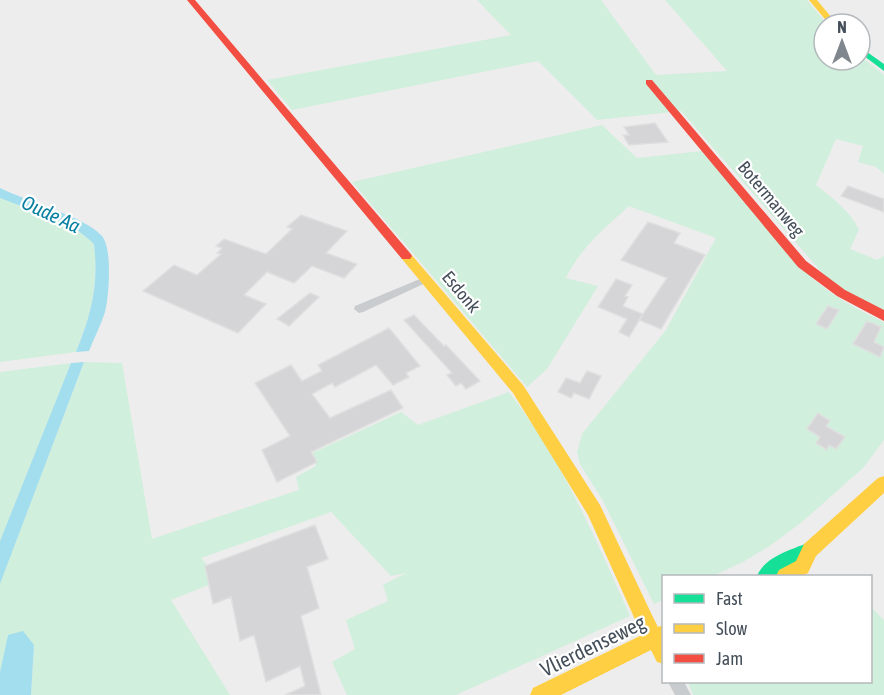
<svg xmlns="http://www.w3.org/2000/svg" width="884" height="695" font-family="'Asap Condensed',sans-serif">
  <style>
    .green { fill: #d0efdc }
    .water { fill: #a3deee }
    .building { fill: #d5d5d7; stroke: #dfdfe0; stroke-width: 1.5 }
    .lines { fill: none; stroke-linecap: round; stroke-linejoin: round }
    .street { fill: #c9ccce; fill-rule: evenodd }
    .fast { fill: #16e098; fill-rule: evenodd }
    .slow { fill: #ffcf43; fill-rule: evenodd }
    .jam { fill: #f24e42; fill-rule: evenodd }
    .labels { text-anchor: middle; stroke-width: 4.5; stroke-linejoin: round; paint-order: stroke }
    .street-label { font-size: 18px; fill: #444f5a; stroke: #fff }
    .water-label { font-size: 20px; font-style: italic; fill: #0880a2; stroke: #fff }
    .near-street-label { font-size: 21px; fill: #444f5a; stroke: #fff }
  </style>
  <rect width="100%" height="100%" fill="#eeeded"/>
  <path class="green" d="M477,0H601L656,75L727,71L665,0H807L827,24H824V60H860V56L884,75V174L876,167L858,162L863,146L836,139L816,185C832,198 850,210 859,230L850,249L877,260L884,256V311L851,297L825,276L681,111L597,120L538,61L292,110L267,80L511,35Z
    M602,125L637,158L702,151L812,278C834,297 858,310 884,322V440L863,468L802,522L771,545L743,562L713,576H664L663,600L654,604L603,501L580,464L577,452L582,434L666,330L716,238L629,206C605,228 580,248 566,278L598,286L547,369L527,387L352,182Z
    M0,198C30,210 71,220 94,244C99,286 91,313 76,352L0,362Z
    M84,362L122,363L152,539L299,490L296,477L316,466L310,454L401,412L418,425L509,392C562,460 596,539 630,616L456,695H347L332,662L355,649L346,620L388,601L383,585L406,573L391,576L331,512L201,558L208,566L211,584L171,600L230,695H31L34,645L8,635L0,672V584Z
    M71,363L0,541V372Z
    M871,607L884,620V695H693L688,682H870Z"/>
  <path class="water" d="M0,188C26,201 83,216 101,235C113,246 109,296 105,312C101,325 94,338 89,351L76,352C91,314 99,286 94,244C71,220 30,210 0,198Z
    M84,362L0,584V541L71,363Z
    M23,631L34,645L31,695H0V672L8,635Z"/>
  <path class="building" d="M655,123L668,142L629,145L623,135H629L624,127Z
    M848,186L884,199V212L841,196Z
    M301,215L347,231L326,253L357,264L344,278L312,266L294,283L267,272L244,295L266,304L238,333L143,291L174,265L197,275L221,254L217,253L222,248L216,246L224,239L266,254L292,229L287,227Z
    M648,222L680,233L674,243L705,255L661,329L639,320L667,278L621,260Z
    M616,279L632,285L625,296L628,297L623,306L643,314L629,337L619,332L627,319L598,307Z
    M310,293L319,297L289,326L277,319Z
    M828,306L839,310L827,329L816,324Z
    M414,315L444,346L446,345L480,381L466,389L461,383L456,386L447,375L452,373L404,320Z
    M867,321L881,327L874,342L884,347L880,357L853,344Z
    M389,328L420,366L406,373L409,377L393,385L376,365L335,387L332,383L312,394L330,418L391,390L403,408L311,452L317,462L277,482L262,450L290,436L255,383L291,365L302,381L322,371L318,365Z
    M587,371L601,376L589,399L574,393L571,398L558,392L566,378L580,383Z
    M818,413L830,421L826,426L845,437L836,449L829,445L827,450L816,443L820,437L807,429Z
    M315,525L328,559L307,567L319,608L301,616L321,695H285L305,686L300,666L266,682L254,635L240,641L231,597L213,604L205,566Z"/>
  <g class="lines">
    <path class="street" d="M427,276L432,279L430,281L363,312L359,313L354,309L355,306Z
      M668,682H684L691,695H675Z"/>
    <path class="fast" d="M860,47L884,64V71L860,53Z
      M810,542L816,544L819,550L816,556L792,566L779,576H757C764,557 793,549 810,542Z"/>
    <path class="slow" d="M809,0H817L837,24H829Z
      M406,252L410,253L523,385L600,505L651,613L658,627L664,625V664L657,662L651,650L561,695H530L533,688L642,635L588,515L513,393L402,259L400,256L402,253Z
      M884,476V493L816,556L808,573L802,576H776L779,570L796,561L804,544L878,478Z"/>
    <path class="jam" d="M187,0H195L410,253L412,256L410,259H402Z
      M646,80H652L806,261L845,290L884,310V321L837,296L798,267L646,84Z"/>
  </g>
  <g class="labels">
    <g class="street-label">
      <text transform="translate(771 199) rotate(50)" y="6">Botermanweg</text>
      <text transform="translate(461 292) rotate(50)" y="6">Esdonk</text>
    </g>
    <g class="water-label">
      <text transform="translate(51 214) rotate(25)" y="7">Oude Aa</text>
    </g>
    <g class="near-street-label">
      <text transform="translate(593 646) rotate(-26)" y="7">Vlierdenseweg</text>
    </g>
  </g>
  <rect x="662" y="575" width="210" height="108" fill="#ffffff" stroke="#b4b9bd" stroke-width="1.5"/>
  <rect x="674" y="594" width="30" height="9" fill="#16e098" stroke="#b4b9bd" stroke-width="1.5"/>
  <text x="716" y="605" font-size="18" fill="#444f5a">Fast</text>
  <rect x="674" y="624" width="30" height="9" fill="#ffcf43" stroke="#b4b9bd" stroke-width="1.5"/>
  <text x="716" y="635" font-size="18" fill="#444f5a">Slow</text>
  <rect x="674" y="654" width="30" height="9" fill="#f24e42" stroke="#b4b9bd" stroke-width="1.5"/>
  <text x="716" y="665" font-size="18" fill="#444f5a">Jam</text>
  <g transform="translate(842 42)"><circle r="28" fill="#ffffff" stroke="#b4b9bd" stroke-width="1.5"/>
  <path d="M0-4.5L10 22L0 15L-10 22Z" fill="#80868d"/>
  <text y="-9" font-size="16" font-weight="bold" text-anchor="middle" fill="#444f5a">N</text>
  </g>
</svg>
